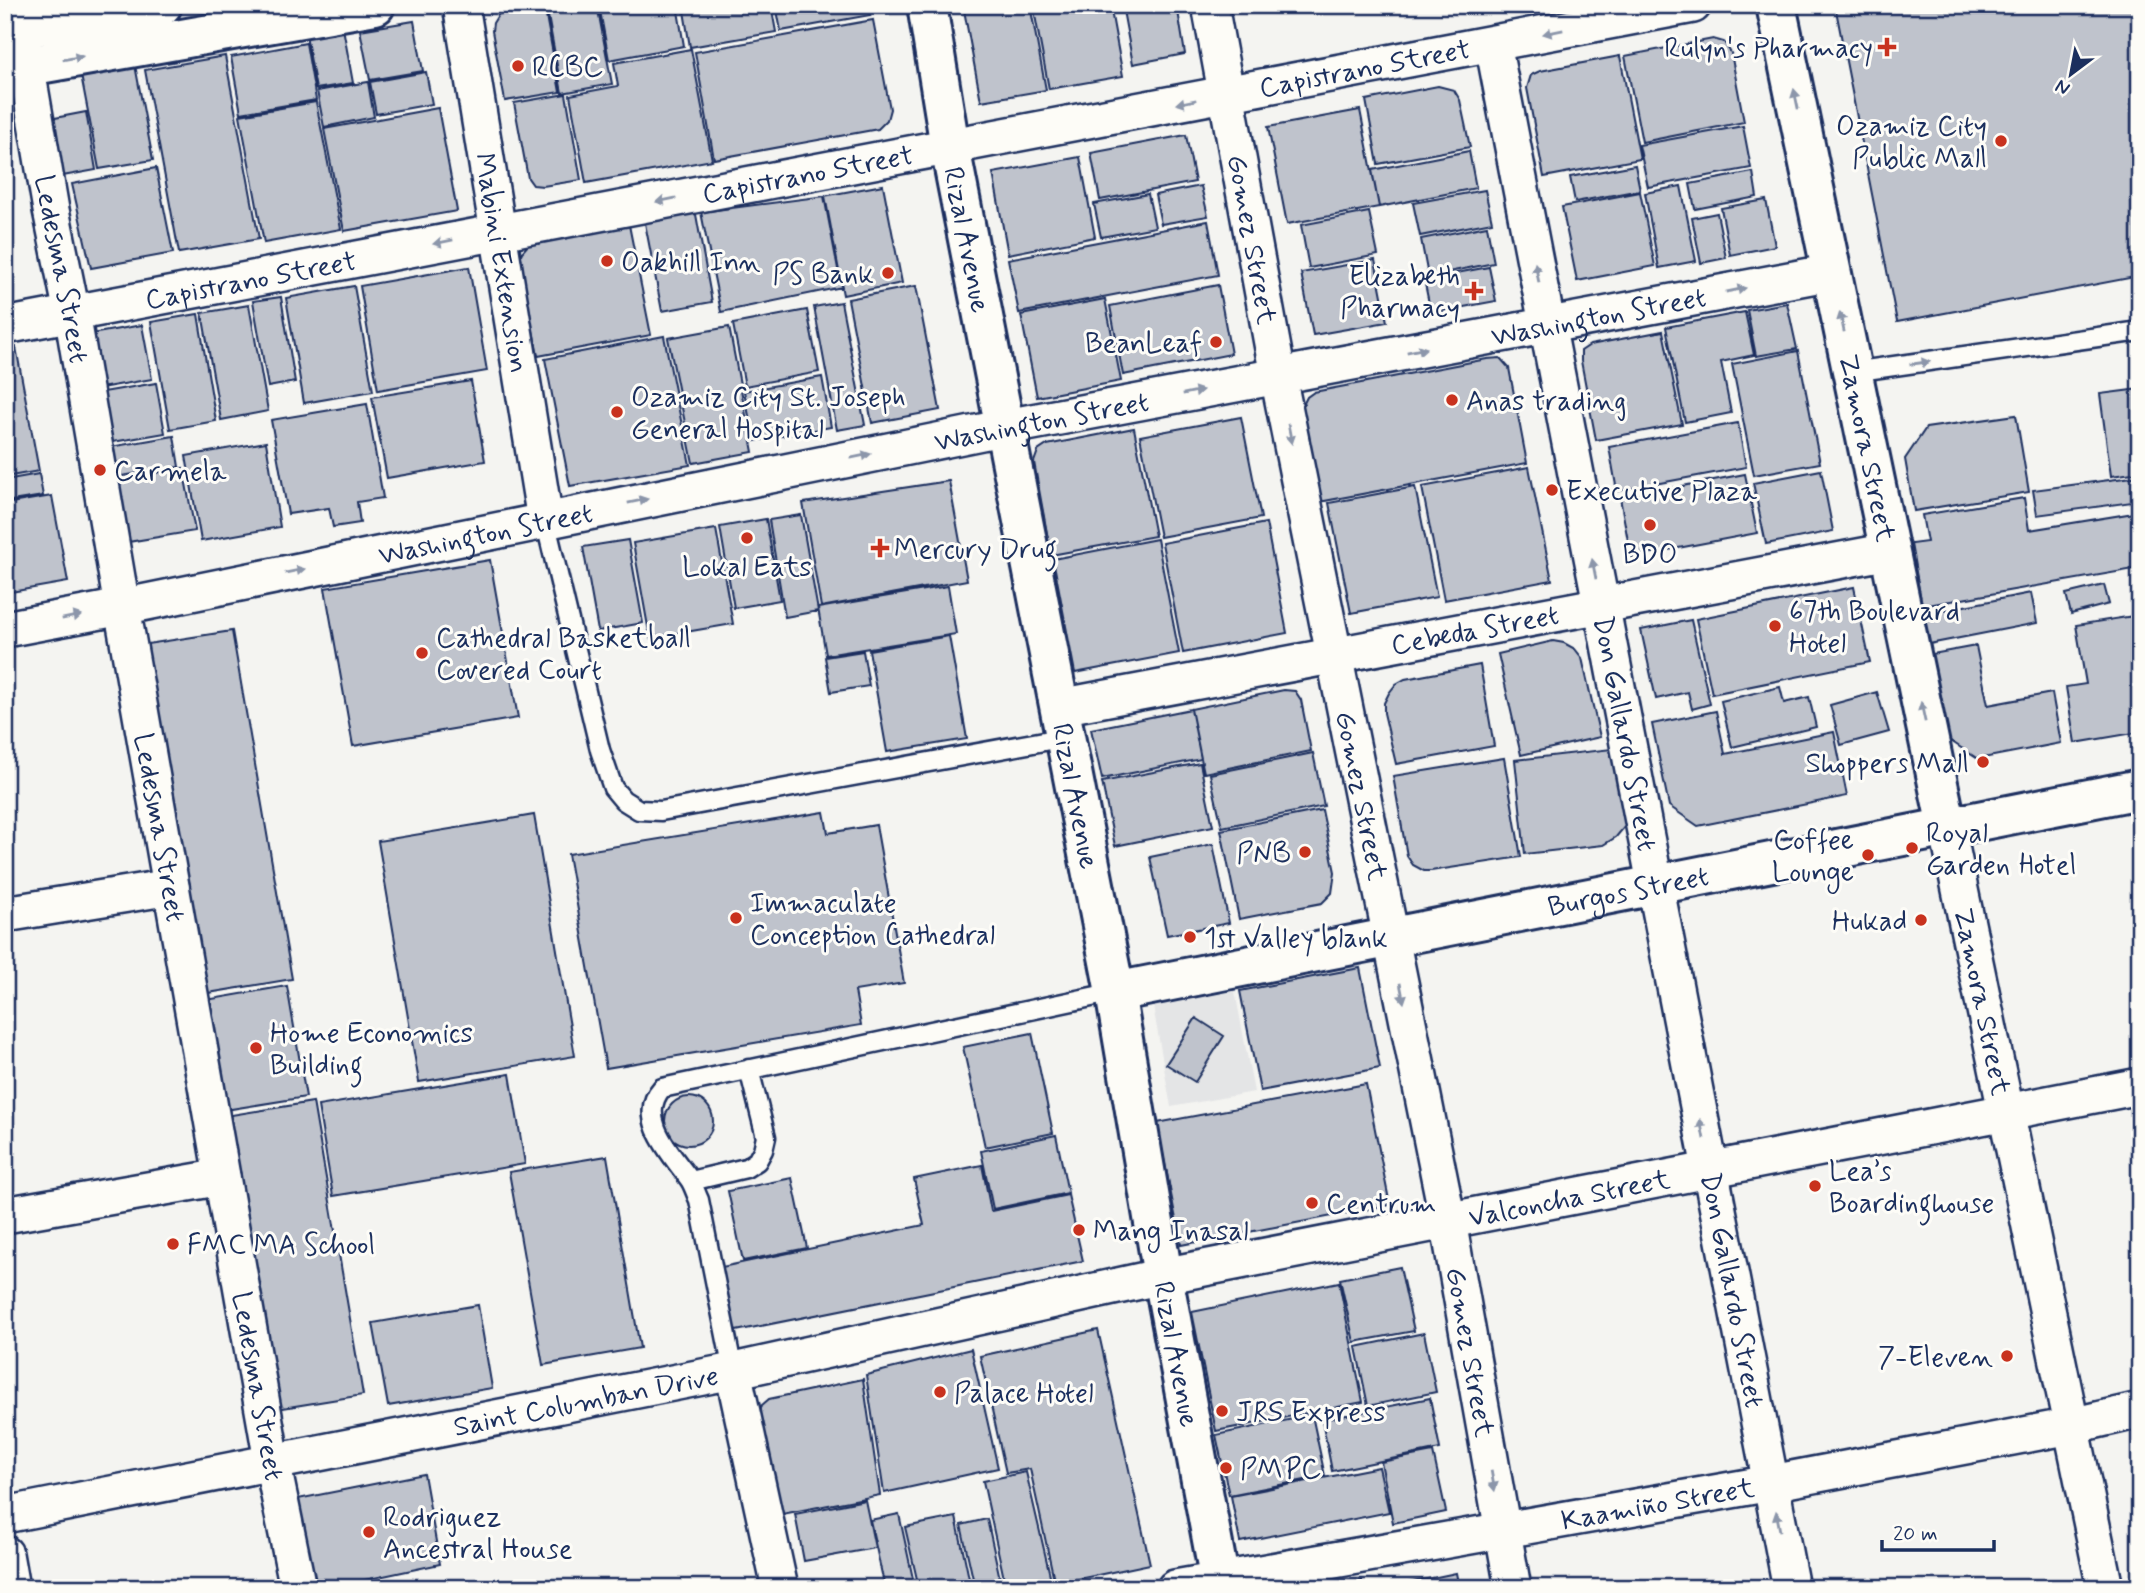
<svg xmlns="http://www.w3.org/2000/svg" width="2145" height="1593" font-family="Mynerve,sans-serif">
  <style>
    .built { fill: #e4e5e6 }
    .building { fill: #bfc3cc; stroke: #1b2f5e; stroke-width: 2 }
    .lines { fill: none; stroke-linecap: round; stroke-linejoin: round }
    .service-casing { stroke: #1b2f5e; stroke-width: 23 }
    .minor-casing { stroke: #1b2f5e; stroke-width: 40 }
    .tertiary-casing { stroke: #1b2f5e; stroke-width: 44 }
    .secondary-casing { stroke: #1b2f5e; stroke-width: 44 }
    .primary-casing { stroke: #1b2f5e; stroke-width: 44 }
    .service { stroke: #fdfcf7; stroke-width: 18 }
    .minor { stroke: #fdfcf7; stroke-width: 35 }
    .tertiary { stroke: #fdfcf7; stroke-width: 38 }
    .secondary { stroke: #fdfcf7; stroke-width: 38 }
    .primary { stroke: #fdfcf7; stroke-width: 38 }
    .oneway { fill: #8c96aa }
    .poi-dot { fill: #c8321e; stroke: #fdfcf7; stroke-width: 2.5 }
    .labels { text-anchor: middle; stroke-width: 6; stroke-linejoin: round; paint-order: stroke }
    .poi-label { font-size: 28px; fill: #1b2f5e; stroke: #fdfcf7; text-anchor: start }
    .street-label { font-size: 28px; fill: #1b2f5e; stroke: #fdfcf7 }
  </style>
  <rect width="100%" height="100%" fill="#f4f4f1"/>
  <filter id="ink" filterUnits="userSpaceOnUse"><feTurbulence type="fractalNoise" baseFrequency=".0143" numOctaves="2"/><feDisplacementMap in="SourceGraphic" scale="14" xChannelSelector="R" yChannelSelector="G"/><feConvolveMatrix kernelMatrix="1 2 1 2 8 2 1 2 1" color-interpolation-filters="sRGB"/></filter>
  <g filter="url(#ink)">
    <path class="built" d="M1235,991L1254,1092L1171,1107L1153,1006Z"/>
    <path class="building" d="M529,5H544L560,92L505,101L492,31L493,23L498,15L506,9Z
      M546,5H597L612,84L562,93Z
      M599,5H677L684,46L609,60Z
      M683,5H771L776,32L690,47Z
      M776,5H868L870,15L781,31Z
      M991,5H1030L1046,90L981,101L964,10Z
      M1033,5H1110L1123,76L1049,89Z
      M1122,5H1177L1185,54L1133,64Z
      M1835,5H2140V276L1897,322Z
      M873,20L890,109L887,120L878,129L714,159L695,52Z
      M414,21L423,71L370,80L360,30Z
      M343,28L353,83L316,89L306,35Z
      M1713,39L1724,42L1731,53L1744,122L1642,142L1625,56Z
      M306,43L316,100L241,113L231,57Z
      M691,49L712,160L586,183L570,95L618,86L614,63Z
      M225,56L259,239L179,253L145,70Z
      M1620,56L1640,159L1544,177L1527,88L1531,75L1540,71Z
      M135,65L153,160L99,169L81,75Z
      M426,72L432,104L376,114L370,82Z
      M368,82L374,117L324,127L317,91Z
      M1438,86L1454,90L1460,100L1470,147L1378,164L1366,100Z
      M566,94L581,180L543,186L533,185L528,178L514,103Z
      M316,102L341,229L264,243L240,115Z
      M438,108L457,211L344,231L324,129Z
      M1360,110L1379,207L1287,224L1268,127Z
      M86,112L96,170L57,177L51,122L55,118Z
      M1743,126L1751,168L1648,187L1639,145Z
      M1186,135L1195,182L1100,200L1091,153Z
      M1469,151L1476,188L1379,207L1372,170Z
      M1080,157L1095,237L1008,254L993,173Z
      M1635,165L1640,190L1575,202L1570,177Z
      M156,168L173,253L91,268L72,184Z
      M1753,172L1757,197L1695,209L1690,184Z
      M883,185L902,283L843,295L824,196Z
      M1201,186L1208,216L1161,224L1155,195Z
      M1681,186L1696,261L1659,268L1645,193Z
      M1485,190L1492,222L1420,236L1413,203Z
      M1640,192L1655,266L1577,281L1562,207Z
      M1148,194L1155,227L1101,237L1094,204Z
      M825,196L842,287L721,312L701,212Z
      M1766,200L1775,246L1730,255L1721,208Z
      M695,209L712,302L662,311L644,218Z
      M1369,212L1378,255L1309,268L1301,225Z
      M1717,213L1726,258L1701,263L1692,218Z
      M1208,221L1218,275L1019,313L1008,259Z
      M629,225L651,335L538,356L519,259L522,252L529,244Z
      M1487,226L1494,263L1428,276L1421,239Z
      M1375,260L1387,322L1313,335L1301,273Z
      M469,267L487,371L378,390L360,286Z
      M1489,267L1496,301L1431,313L1424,279Z
      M1218,285L1231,354L1123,375L1110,306Z
      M354,286L373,391L304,403L286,298Z
      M916,286L940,410L872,423L848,299Z
      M281,297L295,382L268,387L253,301Z
      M1105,299L1121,381L1037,397L1021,315Z
      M841,302L865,425L837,430L814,307Z
      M1787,303L1797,349L1756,356L1747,310Z
      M249,305L268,411L221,420L202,313Z
      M807,310L819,372L745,386L733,324Z
      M1745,312L1754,355L1721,362L1731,413L1685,422L1666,327Z
      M198,314L216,421L170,429L151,322Z
      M142,325L152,379L89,390L80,336Z
      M729,327L753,452L693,463L668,338Z
      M1663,331L1682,424L1596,440L1581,361V351L1590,345Z
      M664,336L690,465L570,486L545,359Z
      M16,347L39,471L5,477V348Z
      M1798,351L1820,463L1754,475L1732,364Z
      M1500,358L1509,368L1527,463L1319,502L1301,409L1307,397L1314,392L1487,359Z
      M822,377L831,427L754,441L744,391Z
      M471,381L485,461L387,478L372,397Z
      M156,383L165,433L101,444L92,394Z
      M2140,389V472L2111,476L2100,394Z
      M367,404L383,498L357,502L360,523L333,527L329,508L288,514L271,420Z
      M2016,415L2029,492L1914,511L1905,459L1926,428Z
      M1241,417L1261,518L1160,537L1140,436Z
      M1738,423L1746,467L1617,491L1609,447Z
      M1134,428L1155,536L1051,555L1034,462L1038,451L1047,445Z
      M174,436L179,467L115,477L110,447Z
      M266,442L280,527L201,541L186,456Z
      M1529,467L1552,580L1444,600L1422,487Z
      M183,468L195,531L128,542L117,480Z
      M1821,470L1833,531L1766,544L1753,483Z
      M39,474L43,496L5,502V480Z
      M1745,474L1757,533L1631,557L1620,498Z
      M2140,476V501L2037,515L2033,490Z
      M949,481L967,580L821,607L803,503Z
      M1415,487L1437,597L1351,613L1329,503Z
      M52,496L68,582L5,593V504Z
      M2024,498L2029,530L2140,512V568L1922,606L1911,544L1927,542L1922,515Z
      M801,515L818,611L785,617L769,520Z
      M766,519L780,600L734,608L720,527Z
      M1266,523L1287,633L1183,653L1162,543Z
      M716,529L733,624L650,638L633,543Z
      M1157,539L1179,653L1075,673L1053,559Z
      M628,540L643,623L598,631L583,547Z
      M490,560L518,718L353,746L325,588Z
      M2104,585L2109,604L2071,614L2066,594Z
      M948,586L956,634L826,655L818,608Z
      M1854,587L1870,662L1712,694L1696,619Z
      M2031,593L2037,623L1929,644L1923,614Z
      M2140,615V732L2075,743L2066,687L2086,684L2076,625Z
      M1691,620L1710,704L1692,709L1688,692L1656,699L1641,630Z
      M232,631L292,979L208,993L147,644Z
      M949,636L967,739L887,752L869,650Z
      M1553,641L1564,643L1575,649L1582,658L1600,737L1521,755L1498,654Z
      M1976,646L1988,705L2052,693L2061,743L1978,759L1943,736L1927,655Z
      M863,651L869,686L831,692L825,657Z
      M1480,665L1494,746L1396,764L1384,713V703L1389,693L1396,684L1405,679Z
      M1780,687L1784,703L1809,697L1816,727L1732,747L1721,701Z
      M1284,690L1295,691L1301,700L1311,751L1204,773L1191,709Z
      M1877,692L1889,732L1841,745L1830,705Z
      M1191,709L1201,759L1102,779L1091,729Z
      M1716,711L1725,754L1834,732L1847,796L1698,826L1669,806L1652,724Z
      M1620,748L1628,807L1626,825L1616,837L1603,845L1525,854L1515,760Z
      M1313,753L1324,806L1222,827L1210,774Z
      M1504,758L1521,857L1431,871H1424L1413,865L1407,856L1393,776Z
      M1200,763L1213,826L1115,846L1102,782Z
      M1322,810L1335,872L1332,893L1322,903L1239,919L1221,830Z
      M824,812L828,833L876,825L904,983L855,991L861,1025L606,1068L568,854Z
      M534,815L575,1056L419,1082L378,841Z
      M1213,844L1229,923L1167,935L1150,857Z
      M1360,968L1380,1068L1260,1091L1240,991Z
      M287,986L306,1097L225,1110L206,1000Z
      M1196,1018L1224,1036L1195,1082L1166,1064Z
      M1032,1033L1053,1133L985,1147L963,1047Z
      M510,1074L525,1164L333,1196L318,1106Z
      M1366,1084L1390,1205L1181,1245L1157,1123Z
      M665 1121a24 24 0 1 1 48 0a24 24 0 1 1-48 0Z
      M313,1102L363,1395L270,1410L219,1117Z
      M1056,1135L1068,1193L993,1209L981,1151Z
      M607,1156L640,1348L543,1365L509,1172Z
      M982,1165L991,1211L1068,1195L1083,1261L731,1332L717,1268L924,1225L914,1179Z
      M792,1178L807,1248L743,1261L728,1191Z
      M1400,1267L1414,1331L1354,1342L1340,1279Z
      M1339,1282L1363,1402L1216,1431L1192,1312Z
      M478,1305L492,1388L388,1406L373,1323Z
      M1098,1330L1150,1564L1055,1584L1030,1469L1006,1473L980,1356Z
      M1424,1333L1436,1392L1368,1406L1356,1347Z
      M971,1349L998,1468L884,1493L866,1375Z
      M863,1379L880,1495L777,1515L758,1419L762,1405L769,1399Z
      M1430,1398L1440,1449L1332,1471L1322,1420Z
      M1312,1415L1325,1476L1229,1495L1216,1435Z
      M1433,1452L1446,1512L1393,1523L1381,1462Z
      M1379,1467L1389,1512L1240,1542L1231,1496Z
      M1026,1472L1052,1584L1033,1588H1006L983,1481Z
      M424,1474L440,1564L327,1588H316L298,1499Z
      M865,1500L875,1548L804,1561L795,1514Z
      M899,1514L915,1588H885L870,1520Z
      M956,1517L971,1588H919L905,1527Z
      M987,1519L1002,1588H975L961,1525Z
      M1456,1573L1459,1588H1384Z
      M1362,1580L1363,1588H1323Z"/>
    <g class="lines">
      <defs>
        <path id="service" d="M1852,372L2140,331
          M545,520L600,750L613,788L623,800L639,810L661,811L1066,737
          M691,1181L746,1168L757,1161L763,1150L766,1137L749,1069
          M733,1371L699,1200C696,1194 694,1186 690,1180C673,1156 635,1118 662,1088L1115,992"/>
        <g id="minor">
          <path id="s1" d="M16,5L51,210L72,313L122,607L272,1461L298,1588"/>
          <path id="s2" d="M461,5L545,520"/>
          <path id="s3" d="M1210,5L1278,376L1448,1221L1513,1588"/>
          <path id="s4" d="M1493,44L1791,1588"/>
          <path id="s5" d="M5,326L1693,5"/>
          <path id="s6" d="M5,629L122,607L1006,427L1832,272"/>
          <path id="s7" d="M1060,707L1890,551"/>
          <path id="s8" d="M1947,827L2105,1588"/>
          <path d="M5,914L171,887"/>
          <path d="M5,1215L222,1177"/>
          <path d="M733,1371L780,1588"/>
          <path id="s9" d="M5,1515L733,1371L1163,1276L2140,1086"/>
          <path d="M5,1554L11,1588"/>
          <path id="s10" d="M1175,1588L1771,1483L2071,1426L2140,1410"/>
        </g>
        <g id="tertiary">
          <path id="s11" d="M1776,5L1947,827"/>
          <path id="s12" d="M1115,992L2140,789"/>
        </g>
        <g id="secondary">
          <path id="s13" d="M927,5L950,147L1115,992L1163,1276L1221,1588"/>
        </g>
        <path id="primary" d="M5,31L162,5
          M5,70L375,5"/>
      </defs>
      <use href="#service" class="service-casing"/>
      <use href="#minor" class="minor-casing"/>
      <use href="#tertiary" class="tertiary-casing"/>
      <use href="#secondary" class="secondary-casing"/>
      <use href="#primary" class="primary-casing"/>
      <use href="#service" class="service"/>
      <use href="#minor" class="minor"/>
      <use href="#tertiary" class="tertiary"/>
      <use href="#secondary" class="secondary"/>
      <use href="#primary" class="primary"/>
    </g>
    <defs><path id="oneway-solid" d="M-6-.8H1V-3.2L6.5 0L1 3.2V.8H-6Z" transform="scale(1.75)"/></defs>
    <g class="oneway">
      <use href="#oneway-solid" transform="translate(1553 32) rotate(169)"/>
      <use href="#oneway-solid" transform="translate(73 58) rotate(-10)"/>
      <use href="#oneway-solid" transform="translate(1796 99) rotate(-102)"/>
      <use href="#oneway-solid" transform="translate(1186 102) rotate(169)"/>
      <use href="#oneway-solid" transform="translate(666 200) rotate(169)"/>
      <use href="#oneway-solid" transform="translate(443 242) rotate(169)"/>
      <use href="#oneway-solid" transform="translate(1537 273) rotate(-101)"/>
      <use href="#oneway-solid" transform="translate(1736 290) rotate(-11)"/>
      <use href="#oneway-solid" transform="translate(1842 322) rotate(-102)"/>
      <use href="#oneway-solid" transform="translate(1417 350) rotate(-11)"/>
      <use href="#oneway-solid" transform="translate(1920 363) rotate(-8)"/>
      <use href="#oneway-solid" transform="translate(1193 392) rotate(-11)"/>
      <use href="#oneway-solid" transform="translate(1290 434) rotate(79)"/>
      <use href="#oneway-solid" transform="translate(861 456) rotate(-11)"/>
      <use href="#oneway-solid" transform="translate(638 501) rotate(-11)"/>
      <use href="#oneway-solid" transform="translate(1594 569) rotate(-101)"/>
      <use href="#oneway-solid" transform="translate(295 571) rotate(-12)"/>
      <use href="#oneway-solid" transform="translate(72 617) rotate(-11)"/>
      <use href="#oneway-solid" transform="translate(1923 712) rotate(-102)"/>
      <use href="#oneway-solid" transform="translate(1402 993) rotate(79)"/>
      <use href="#oneway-solid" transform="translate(1702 1129) rotate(-101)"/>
      <use href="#oneway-solid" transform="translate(1493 1481) rotate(80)"/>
      <use href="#oneway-solid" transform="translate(1778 1521) rotate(-101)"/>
    </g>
  </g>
  <g class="poi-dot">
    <path d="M1883.5 36.5h7v7h7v7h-7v7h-7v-7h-7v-7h7z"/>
    <circle cx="518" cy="66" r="7"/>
    <circle cx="2001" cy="141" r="7"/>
    <circle cx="607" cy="261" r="7"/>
    <circle cx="888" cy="273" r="7"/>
    <path d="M1470.5 280.5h7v7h7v7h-7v7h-7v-7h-7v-7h7z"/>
    <circle cx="1216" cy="342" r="7"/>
    <circle cx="1452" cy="400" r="7"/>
    <circle cx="617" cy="412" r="7"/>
    <circle cx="100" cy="470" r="7"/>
    <circle cx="1552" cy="490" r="7"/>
    <circle cx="1650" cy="525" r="7"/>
    <circle cx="747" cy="538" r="7"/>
    <path d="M876.5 537.5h7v7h7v7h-7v7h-7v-7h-7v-7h7z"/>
    <circle cx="1775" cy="626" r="7"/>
    <circle cx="422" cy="653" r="7"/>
    <circle cx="1983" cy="762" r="7"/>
    <circle cx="1912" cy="848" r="7"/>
    <circle cx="1305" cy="852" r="7"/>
    <circle cx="1868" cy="855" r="7"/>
    <circle cx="736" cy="918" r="7"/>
    <circle cx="1921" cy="920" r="7"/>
    <circle cx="1190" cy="937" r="7"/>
    <circle cx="256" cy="1048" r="7"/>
    <circle cx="1815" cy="1186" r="7"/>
    <circle cx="1312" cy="1203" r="7"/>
    <circle cx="1079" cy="1230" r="7"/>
    <circle cx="173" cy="1244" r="7"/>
    <circle cx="2007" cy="1356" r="7"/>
    <circle cx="940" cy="1392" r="7"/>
    <circle cx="1222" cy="1411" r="7"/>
    <circle cx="1226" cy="1468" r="7"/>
    <circle cx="369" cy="1532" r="7"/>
  </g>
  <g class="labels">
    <g class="poi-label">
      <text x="1873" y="57" text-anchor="end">Rulyn's Pharmacy</text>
      <text x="532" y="76">RCBC</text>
      <text x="1987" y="135" text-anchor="end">Ozamiz City<tspan x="1987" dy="32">Public Mall</tspan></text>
      <text x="621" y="271">Oakhill Inn</text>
      <text x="874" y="283" text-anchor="end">PS Bank</text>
      <text x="1460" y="285" text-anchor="end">Elizabeth<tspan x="1460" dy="32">Pharmacy</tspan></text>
      <text x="1202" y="352" text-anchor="end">BeanLeaf</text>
      <text x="631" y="406">Ozamiz City St. Joseph<tspan x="631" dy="32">General Hospital</tspan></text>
      <text x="1466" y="410">Anas trading</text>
      <text x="114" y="480">Carmela</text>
      <text x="1566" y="500">Executive Plaza</text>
      <text x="894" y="558">Mercury Drug</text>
      <text x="1650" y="563" text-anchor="middle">BDO</text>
      <text x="747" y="576" text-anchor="middle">Lokal Eats</text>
      <text x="1789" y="620">67th Boulevard<tspan x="1789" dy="32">Hotel</tspan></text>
      <text x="436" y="647">Cathedral Basketball<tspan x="436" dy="32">Covered Court</tspan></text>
      <text x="1969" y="772" text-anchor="end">Shoppers Mall</text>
      <text x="1926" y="842">Royal<tspan x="1926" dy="32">Garden Hotel</tspan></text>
      <text x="1854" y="849" text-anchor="end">Coffee<tspan x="1854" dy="32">Lounge</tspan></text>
      <text x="1291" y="862" text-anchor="end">PNB</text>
      <text x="750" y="912">Immaculate<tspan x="750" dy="32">Conception Cathedral</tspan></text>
      <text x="1907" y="930" text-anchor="end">Hukad</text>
      <text x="1204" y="947">1st Valley blank</text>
      <text x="270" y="1042">Home Economics<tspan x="270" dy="32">Building</tspan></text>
      <text x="1829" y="1180">Lea’s<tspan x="1829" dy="32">Boardinghouse</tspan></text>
      <text x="1326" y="1213">Centrum</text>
      <text x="1093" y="1240">Mang Inasal</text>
      <text x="187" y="1254">FMC MA School</text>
      <text x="1993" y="1366" text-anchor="end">7-Eleven</text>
      <text x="954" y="1402">Palace Hotel</text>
      <text x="1236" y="1421">JRS Express</text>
      <text x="1240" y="1478">PMPC</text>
      <text x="383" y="1526">Rodriguez<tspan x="383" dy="32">Ancestral House</tspan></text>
    </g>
    <g class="street-label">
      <text dy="10" stroke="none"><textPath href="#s5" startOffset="1384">Capistrano Street</textPath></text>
      <text dy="10" stroke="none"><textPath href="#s5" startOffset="817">Capistrano Street</textPath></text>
      <text dy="10" stroke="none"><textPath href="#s13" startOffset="238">Rizal Avenue</textPath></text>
      <text dy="10" stroke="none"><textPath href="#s3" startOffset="238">Gomez Street</textPath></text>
      <text dy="10" stroke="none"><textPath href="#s2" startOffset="261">Mabini Extension</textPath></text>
      <text dy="10" stroke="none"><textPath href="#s1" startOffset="268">Ledesma Street</textPath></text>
      <text dy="10" stroke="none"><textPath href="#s5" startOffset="250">Capistrano Street</textPath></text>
      <text dy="10" stroke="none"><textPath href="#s6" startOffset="1624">Washington Street</textPath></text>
      <text dy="10" stroke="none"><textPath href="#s6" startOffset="1057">Washington Street</textPath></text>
      <text dy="10" stroke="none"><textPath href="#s11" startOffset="452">Zamora Street</textPath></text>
      <text dy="10" stroke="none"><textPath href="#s6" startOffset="490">Washington Street</textPath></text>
      <text dy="10" stroke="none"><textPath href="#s7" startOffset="422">Cebeda Street</textPath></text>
      <text dy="10" stroke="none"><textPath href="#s4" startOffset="702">Don Gallardo Street</textPath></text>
      <text dy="10" stroke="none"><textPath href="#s13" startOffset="805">Rizal Avenue</textPath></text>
      <text dy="10" stroke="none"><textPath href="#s3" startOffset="805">Gomez Street</textPath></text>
      <text dy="10" stroke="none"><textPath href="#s1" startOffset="835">Ledesma Street</textPath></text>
      <text dy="10" stroke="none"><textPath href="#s12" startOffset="523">Burgos Street</textPath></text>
      <text dy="10" stroke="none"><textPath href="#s8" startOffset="178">Zamora Street</textPath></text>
      <text dy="10" stroke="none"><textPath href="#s9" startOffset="1596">Valconcha Street</textPath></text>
      <text dy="10" stroke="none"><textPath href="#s4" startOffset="1269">Don Gallardo Street</textPath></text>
      <text dy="10" stroke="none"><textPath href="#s3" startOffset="1372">Gomez Street</textPath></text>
      <text dy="10" stroke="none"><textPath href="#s13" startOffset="1372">Rizal Avenue</textPath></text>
      <text dy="10" stroke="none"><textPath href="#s1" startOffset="1402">Ledesma Street</textPath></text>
      <text dy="10" stroke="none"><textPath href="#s9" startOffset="592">Saint Columban Drive</textPath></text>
      <text dy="10" stroke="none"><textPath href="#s10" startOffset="490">Kaamiño Street</textPath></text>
    </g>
  </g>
  <rect width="2145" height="1593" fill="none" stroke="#fdfcf7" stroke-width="28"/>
  <rect x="14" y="14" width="2117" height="1565" fill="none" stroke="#1b2f5e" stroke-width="2.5" filter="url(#ink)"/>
  <g transform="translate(2071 74) rotate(212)" stroke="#fdfcf7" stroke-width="5" paint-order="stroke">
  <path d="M0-5L12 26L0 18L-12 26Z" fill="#1b2f5e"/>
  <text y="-10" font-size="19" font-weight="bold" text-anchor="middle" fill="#1b2f5e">N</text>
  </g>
  <path d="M1882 1540v10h112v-10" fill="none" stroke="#1b2f5e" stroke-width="3.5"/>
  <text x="1893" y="1540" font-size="21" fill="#1b2f5e" stroke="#fdfcf7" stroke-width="5" paint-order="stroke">20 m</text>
</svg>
